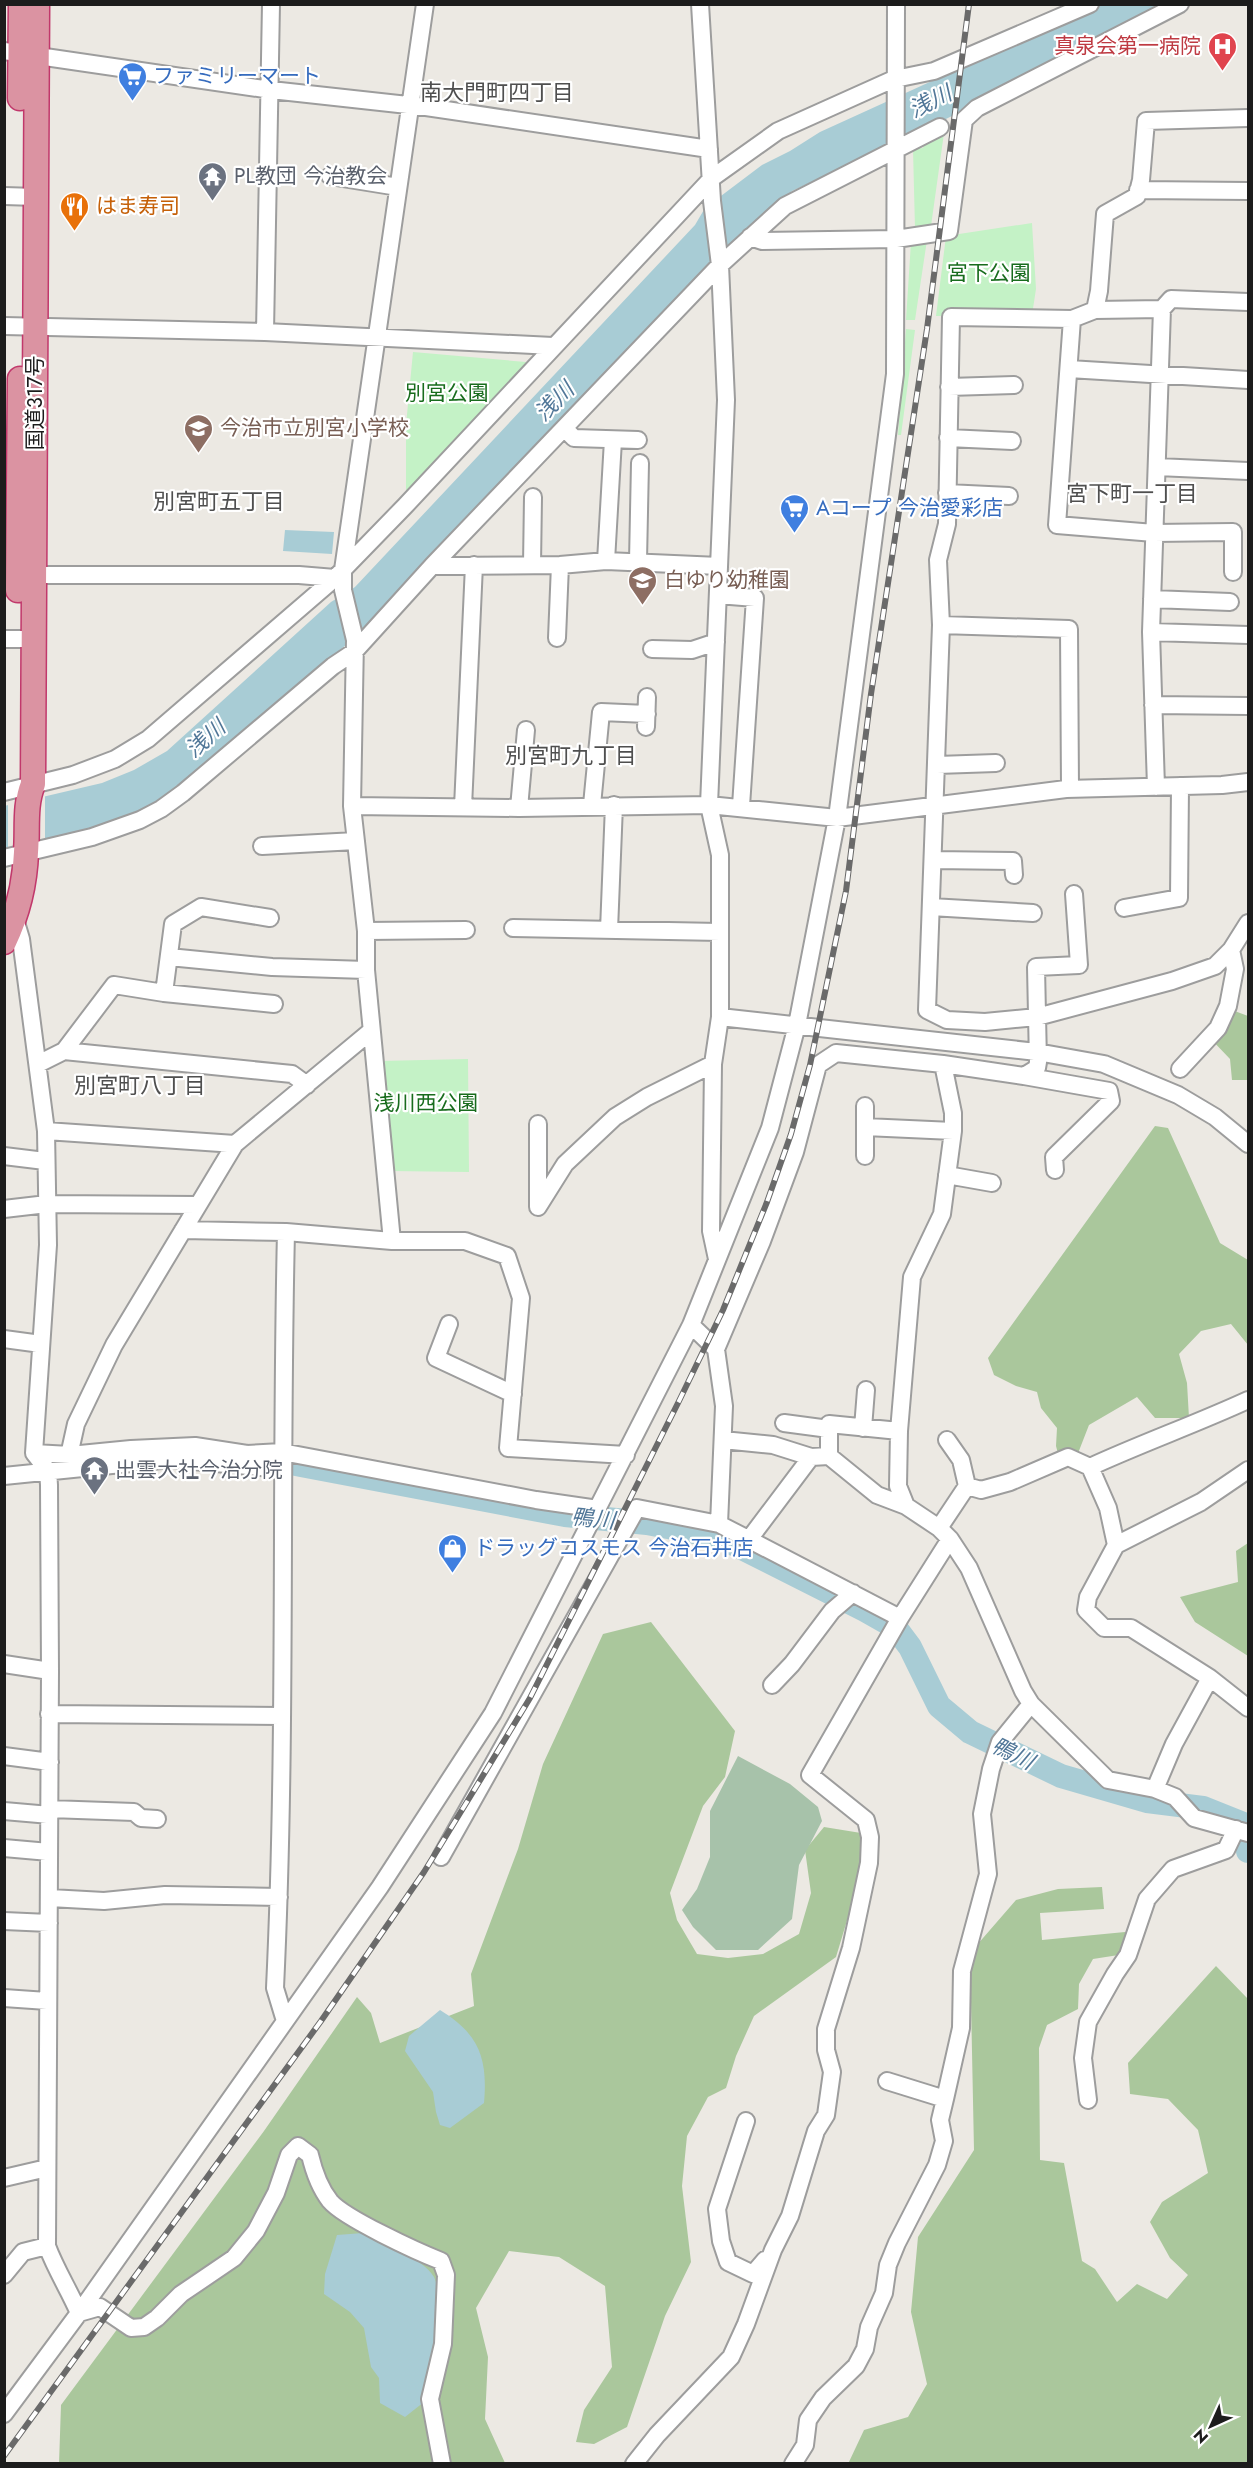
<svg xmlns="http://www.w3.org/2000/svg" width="1253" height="2468" font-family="Jost,'Noto Sans JP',sans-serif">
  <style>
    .forest { fill: #aac79c }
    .cemetery { fill: #a7c2aa }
    .park { fill: #c4f2c6 }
    .water { fill: #a8ccd5 }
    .pier { fill: #ece9e3 }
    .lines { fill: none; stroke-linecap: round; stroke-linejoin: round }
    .river { stroke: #a8ccd5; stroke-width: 24 }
    .minor-casing { stroke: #9d9d9d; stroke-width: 20 }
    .highway-casing { stroke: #c1386b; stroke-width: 27 }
    .minor { stroke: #fff; stroke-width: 16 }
    .highway { stroke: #db93a2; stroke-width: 24 }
    .rail-casing { stroke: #6a6a6a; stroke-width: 6 }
    .rail { stroke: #fff; stroke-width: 4; stroke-dasharray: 11; stroke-linecap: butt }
    .labels { text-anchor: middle; stroke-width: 4.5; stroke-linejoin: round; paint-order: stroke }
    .health-label { font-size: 21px; fill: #be3a42; stroke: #fff; text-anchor: end }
    .shop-label { font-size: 21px; fill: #366cbe; stroke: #fff; text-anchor: start }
    .worship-label { font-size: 21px; fill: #5b616d; stroke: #fff; text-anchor: start }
    .food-label { font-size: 21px; fill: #c56008; stroke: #fff; text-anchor: start }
    .park-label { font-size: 21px; fill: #186c1d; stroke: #fff }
    .street-label { font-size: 21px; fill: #1c1c1c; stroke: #fff }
    .education-label { font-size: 21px; fill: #785e54; stroke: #fff; text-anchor: start }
    .neighbourhood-label { font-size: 22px; fill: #4f4f4f; stroke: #fff }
    .water-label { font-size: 22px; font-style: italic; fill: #517798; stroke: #fff }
  </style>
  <rect width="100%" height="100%" fill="#ece9e3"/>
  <path class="forest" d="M1224,1007L1248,1016V1080H1232L1230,1059L1209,1037Z
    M1155,1126L1168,1128L1220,1243L1248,1260V1345L1231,1324L1201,1331L1179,1354L1187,1383L1189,1418H1155L1137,1397L1089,1425L1075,1461H1060L1056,1446L1057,1428L1041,1408L1037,1392L1016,1386L994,1375L988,1358Z
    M1248,1543V1656L1195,1622L1180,1597L1238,1582L1236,1551Z
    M651,1622L735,1731L725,1777L703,1806L670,1893L677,1920L697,1954L728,1958L763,1954L799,1934L811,1893L805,1850L824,1827L861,1833L864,1864L836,1957L754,2016L736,2056L726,2088L708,2097L687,2136L682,2186L691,2262L665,2316L627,2427L594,2444L576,2442L584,2410L612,2367L605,2286L559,2257L509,2251L476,2308L488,2357L485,2419L505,2463L59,2464L61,2405L264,2131L357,1997L371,2013L380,2043L474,2006L471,1974L518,1849L543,1764L603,1634Z
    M1102,1887L1104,1909L1040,1913L1042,1940L1125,1932V1954L1093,1959L1079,1984L1078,2009L1047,2025L1039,2048L1040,2160L1064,2163L1082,2261L1095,2269L1117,2302L1137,2284L1167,2299L1188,2275L1170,2258L1150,2222L1162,2202L1208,2173L1198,2130L1168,2099L1130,2094L1128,2063L1216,1966L1248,1999V2463L848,2464L864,2430L908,2417L927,2384L911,2312L918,2237L974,2150L970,1953L1016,1900L1058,1889Z"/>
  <path class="cemetery" d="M738,1756L790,1784L818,1807L822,1821L799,1865L792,1919L758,1950H716L693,1927L682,1910L697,1889L710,1857V1811Z"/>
  <path class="park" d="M944,133L931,226L915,229L913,149L923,148L926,137Z
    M1032,223L1036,289L1032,315L936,316L946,236Z
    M927,240L915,320H906L911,242Z
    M906,329L915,330L901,435H898Z
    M413,352L526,362L529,366L406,491V425Z
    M468,1059L469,1172L390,1171L379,1061Z"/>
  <path class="water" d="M1101,4L1172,5L934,125L792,191L729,251L362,631L175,793L145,812L95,830L5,852L4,806L102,783L134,770L167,751L331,602L355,587L695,225L705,208L762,165L790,151L820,132Z
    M285,530L334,532L332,554L283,551Z
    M440,2010C479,2034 488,2058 484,2103L450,2128L440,2125L436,2112L433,2092L405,2051L409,2036Z
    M363,2233C382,2242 423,2258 434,2277C445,2298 429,2377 424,2402L405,2417L380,2403L379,2378L371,2367L364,2328L350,2312L324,2294L325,2274L337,2235Z"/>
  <path class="pier" d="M45,795V843L8,852V803Z"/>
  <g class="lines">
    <path class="river" d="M261,1461L276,1460L301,1465L565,1515L647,1523L720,1537L865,1610L895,1627L910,1647L939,1706L970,1732L1061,1776L1147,1801L1203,1808L1243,1824L1248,1851"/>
    <defs>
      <path id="minor" d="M700,4L712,201L720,265L726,400L709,805L720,855V1017L713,1064L711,1231L717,1259
        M4,51L271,90L426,107L709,149
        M895,79L934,71L1090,4
        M1248,118L1146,121L1141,180L1137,196L1105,214L1099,291L1095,310L1072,319L951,317L947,524L938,560L941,625L927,1010L947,1020L985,1022L1037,1017L1172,981L1215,966L1231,950L1248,923
        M330,176L398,187
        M1138,190L1248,191
        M4,196L36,197
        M750,237L762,241L896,239L949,231L964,120L977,108L1180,4
        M1095,310L1162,309
        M1072,319L1057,525L1154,533L1233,532V572
        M4,326L265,332L553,346
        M265,332L271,4
        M1069,369L1248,380
        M949,387L1014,385
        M565,429L574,438L638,440
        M948,438L1012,441
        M1157,467L1248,471
        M947,493L1009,496
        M606,561L613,440
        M638,561L640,463
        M532,565L533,497
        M432,566L560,565L606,561L719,566
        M24,575H299L335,578
        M718,595L755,598L741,806
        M1152,599L1230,602
        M941,625L1069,629L1070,789
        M1151,632L1248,635
        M557,638L560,565
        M4,639H35
        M652,649L692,650L716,642
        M1153,705L1248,706
        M646,727L647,697
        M937,765L996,763
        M1156,787L1151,632L1162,309L1171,299L1248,302
        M4,792L73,775L115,759L148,739L335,578L405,506L712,178L778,131L896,78
        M592,805L601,712L647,714
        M352,806L519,808L709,805L837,818L1066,789L1222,785L1248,782
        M463,807L474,565
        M519,808L526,730
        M262,846L356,841
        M4,858L92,837L140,820L161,809L183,793L333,666L354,652L432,566L720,265L785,206L940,127
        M933,860L1013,861L1014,875
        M931,907L1033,913
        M1124,908L1179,898L1180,786
        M15,919L21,939L46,1131L48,1245L34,1453L48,1471L49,1485L50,1671L47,2246C56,2270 69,2290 79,2313L100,2307L131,2328L144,2327L157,2318L181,2294L234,2258L256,2231L276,2193L289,2155L298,2146L310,2155C314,2172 319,2187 330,2201C344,2218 418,2252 441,2261L446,2275L443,2344L430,2399L442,2464
        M513,928L720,932
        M609,930L614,805
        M366,931L466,930
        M169,957L272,967L366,970
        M164,993L173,924L201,907L270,918
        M720,1017L1037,1052L1104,1064L1178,1095L1215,1117L1248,1144
        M64,1051L292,1074L307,1085
        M38,1064L64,1051L114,985L164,993L274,1004
        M943,1064L953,1113V1131L942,1214L912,1277L899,1431L898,1486L906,1506L939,1528L950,1539L969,1568L1023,1691L1031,1704L1108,1780L1155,1789L1175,1797L1194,1818L1248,1833
        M1180,1069L1218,1028L1228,1006L1235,969L1231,950
        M1024,1076L1109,1091L1111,1101L1054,1157L1055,1170
        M538,1124V1207L565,1164L615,1117L647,1097L713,1064
        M865,1127L953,1131
        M46,1131L235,1144
        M4,1156L45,1161
        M865,1156V1106
        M947,1175L992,1183
        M4,1209L47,1204L197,1205
        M183,1230L286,1232L392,1241H465L507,1256L521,1298L508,1448L626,1455
        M392,1241L366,970V931L352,806L355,640L343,590V570L425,4
        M449,1324L436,1358L513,1394
        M691,1325L716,1349
        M4,1339L41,1344
        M784,1423L829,1429
        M863,1428L866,1390
        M723,1440L773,1445L811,1457L829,1456L877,1495L906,1506
        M947,1440L961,1460L967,1486
        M34,1453L70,1455L131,1449L195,1446L247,1454L282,1452L536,1500L598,1509
        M829,1456V1424L899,1431
        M1090,1467C1142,1443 1196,1424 1248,1400
        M66,1469L76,1424L114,1345L235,1144L371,1031
        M4,1476L171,1459L282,1469
        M939,1528L967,1486L981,1490L1010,1482L1068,1457L1090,1467L1108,1508L1116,1545L1201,1502L1248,1470
        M750,1538L811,1457
        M1116,1545L1088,1597L1086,1610L1104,1628H1131L1210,1678L1174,1744L1155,1789
        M900,1618L719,1524L724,1406L716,1349L762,1241L795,1152L818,1065L836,1053L943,1064L1024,1076L1037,1068L1038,1062L1036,967L1079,965L1074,894
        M4,1664L50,1671
        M1210,1678L1248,1708
        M772,1685L792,1664L832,1611L853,1593
        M49,1714L281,1716
        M4,1756L50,1762
        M50,1809L134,1812L141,1818L157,1819
        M4,1811L50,1815
        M4,1848L49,1852
        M441,1857L637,1508L719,1524
        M50,1898L104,1901L165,1895L279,1897
        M4,1921L49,1923
        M4,1998L47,2001
        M285,2021L275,1988C287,1736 280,1484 286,1232
        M887,2081L945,2099L961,2028L962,1971L988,1874L982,1814L991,1769L1000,1742L1031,1704
        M1088,2100L1083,2058L1088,2022L1115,1974L1128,1955L1147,1899L1173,1869L1226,1850L1236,1829
        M746,2121L717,2209L721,2241L728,2262L753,2274L765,2260
        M4,2178L47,2168
        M4,2275L23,2252L47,2246
        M4,2414L79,2313L380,1887L493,1713L691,1325L770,1128L797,1025L837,818L895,374L896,4
        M634,2464L657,2435L731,2357L746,2324L773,2250L790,2216L816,2131L826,2115L832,2072L826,2050V2029L851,1948L869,1863L870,1837L866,1820L810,1775L900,1618L950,1539
        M793,2464L805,2445L808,2420L823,2398L856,2366L865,2349L869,2327L884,2293L888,2265L897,2243L937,2165L944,2141L940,2120L945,2099"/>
      <path id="highway" d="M20,98L21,4
        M18,590L20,379
        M4,942C18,913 25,884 26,852C28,829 24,806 33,784L37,4"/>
    </defs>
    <use href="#minor" class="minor-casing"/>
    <use href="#highway" class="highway-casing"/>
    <use href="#minor" class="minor"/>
    <use href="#highway" class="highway"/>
    <defs>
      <path id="rail" d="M4,2456L321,2021L424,1872L476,1787L530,1698L679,1401L723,1310L767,1202L791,1134L810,1065L846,891L871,694L927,329L969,4"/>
    </defs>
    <use href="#rail" class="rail-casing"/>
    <use href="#rail" class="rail"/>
  </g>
  <defs>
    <symbol id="hospital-pin" viewBox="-11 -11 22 30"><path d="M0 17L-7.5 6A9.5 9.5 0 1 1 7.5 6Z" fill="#e0444e" stroke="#fff"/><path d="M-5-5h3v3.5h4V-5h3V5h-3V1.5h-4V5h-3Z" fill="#fff"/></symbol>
    <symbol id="supermarket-pin" viewBox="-11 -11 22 30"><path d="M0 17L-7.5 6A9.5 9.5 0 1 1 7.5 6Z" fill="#3f7fe0" stroke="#fff"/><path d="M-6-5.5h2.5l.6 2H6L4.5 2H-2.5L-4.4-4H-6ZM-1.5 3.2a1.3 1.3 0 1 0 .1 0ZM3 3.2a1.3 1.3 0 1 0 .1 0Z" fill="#fff"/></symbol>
    <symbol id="temple-pin" viewBox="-11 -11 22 30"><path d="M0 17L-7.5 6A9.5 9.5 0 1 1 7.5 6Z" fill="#6b7280" stroke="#fff"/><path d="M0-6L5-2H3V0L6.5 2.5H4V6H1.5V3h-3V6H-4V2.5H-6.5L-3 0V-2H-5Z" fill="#fff"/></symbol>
    <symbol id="restaurant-pin" viewBox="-11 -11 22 30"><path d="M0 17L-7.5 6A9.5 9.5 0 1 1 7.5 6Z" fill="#e8710a" stroke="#fff"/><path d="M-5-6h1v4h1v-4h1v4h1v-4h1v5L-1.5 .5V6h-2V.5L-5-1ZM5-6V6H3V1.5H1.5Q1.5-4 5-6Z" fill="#fff"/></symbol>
    <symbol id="school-pin" viewBox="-11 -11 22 30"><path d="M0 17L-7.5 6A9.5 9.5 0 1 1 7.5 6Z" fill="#8d6e63" stroke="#fff"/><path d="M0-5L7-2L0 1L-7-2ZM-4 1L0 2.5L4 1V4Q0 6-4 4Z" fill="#fff"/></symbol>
    <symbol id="shop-pin" viewBox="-11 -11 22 30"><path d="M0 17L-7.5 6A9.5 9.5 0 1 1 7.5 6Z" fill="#3f7fe0" stroke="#fff"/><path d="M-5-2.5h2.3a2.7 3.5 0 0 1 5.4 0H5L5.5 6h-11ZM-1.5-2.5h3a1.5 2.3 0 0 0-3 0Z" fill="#fff"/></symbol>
  </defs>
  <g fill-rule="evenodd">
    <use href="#hospital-pin" x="1206" y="30" width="33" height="45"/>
    <use href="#supermarket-pin" x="116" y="60" width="33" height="45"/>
    <use href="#temple-pin" x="196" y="160" width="33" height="45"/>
    <use href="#restaurant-pin" x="58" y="190" width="33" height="45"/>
    <use href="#school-pin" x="182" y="412" width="33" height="45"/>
    <use href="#supermarket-pin" x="778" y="492" width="33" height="45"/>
    <use href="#school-pin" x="626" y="564" width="33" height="45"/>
    <use href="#temple-pin" x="78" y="1454" width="33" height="45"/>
    <use href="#shop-pin" x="436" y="1532" width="33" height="45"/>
  </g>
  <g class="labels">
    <g class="health-label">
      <text x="1201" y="53">真泉会第一病院</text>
    </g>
    <g class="shop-label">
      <text x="153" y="83">ファミリーマート</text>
      <text x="816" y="515">Aコープ 今治愛彩店</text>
      <text x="474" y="1555">ドラッグコスモス 今治石井店</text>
    </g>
    <g class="worship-label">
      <text x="234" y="183">PL教団 今治教会</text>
      <text x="115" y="1477">出雲大社今治分院</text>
    </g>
    <g class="food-label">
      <text x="96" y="213">はま寿司</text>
    </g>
    <g class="park-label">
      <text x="989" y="280">宮下公園</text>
      <text x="447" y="400">別宮公園</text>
      <text x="426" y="1110">浅川西公園</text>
    </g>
    <g class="street-label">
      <text transform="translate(35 403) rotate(-90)" y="7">国道317号</text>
    </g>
    <g class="education-label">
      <text x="220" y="435">今治市立別宮小学校</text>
      <text x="664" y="587">白ゆり幼稚園</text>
    </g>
    <g class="neighbourhood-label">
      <text x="497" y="100">南大門町四丁目</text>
      <text x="1132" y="501">宮下町一丁目</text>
      <text x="219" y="509">別宮町五丁目</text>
      <text x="571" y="763">別宮町九丁目</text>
      <text x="140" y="1093">別宮町八丁目</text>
    </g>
    <g class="water-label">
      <text transform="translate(930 101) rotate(-27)" y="8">浅川</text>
      <text transform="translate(554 401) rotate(-45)" y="8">浅川</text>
      <text transform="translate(205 738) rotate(-41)" y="8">浅川</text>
      <text transform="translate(593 1518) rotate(6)" y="8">鴨川</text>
      <text transform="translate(1013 1753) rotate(26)" y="8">鴨川</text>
    </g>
  </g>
  <rect width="1253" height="2468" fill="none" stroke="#1c1c1c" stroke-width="12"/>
  <g transform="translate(1211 2426) rotate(225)" stroke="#ffffff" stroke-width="4.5" paint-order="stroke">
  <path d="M0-4.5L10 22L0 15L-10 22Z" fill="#1c1c1c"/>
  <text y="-9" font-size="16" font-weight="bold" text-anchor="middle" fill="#1c1c1c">N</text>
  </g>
</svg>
